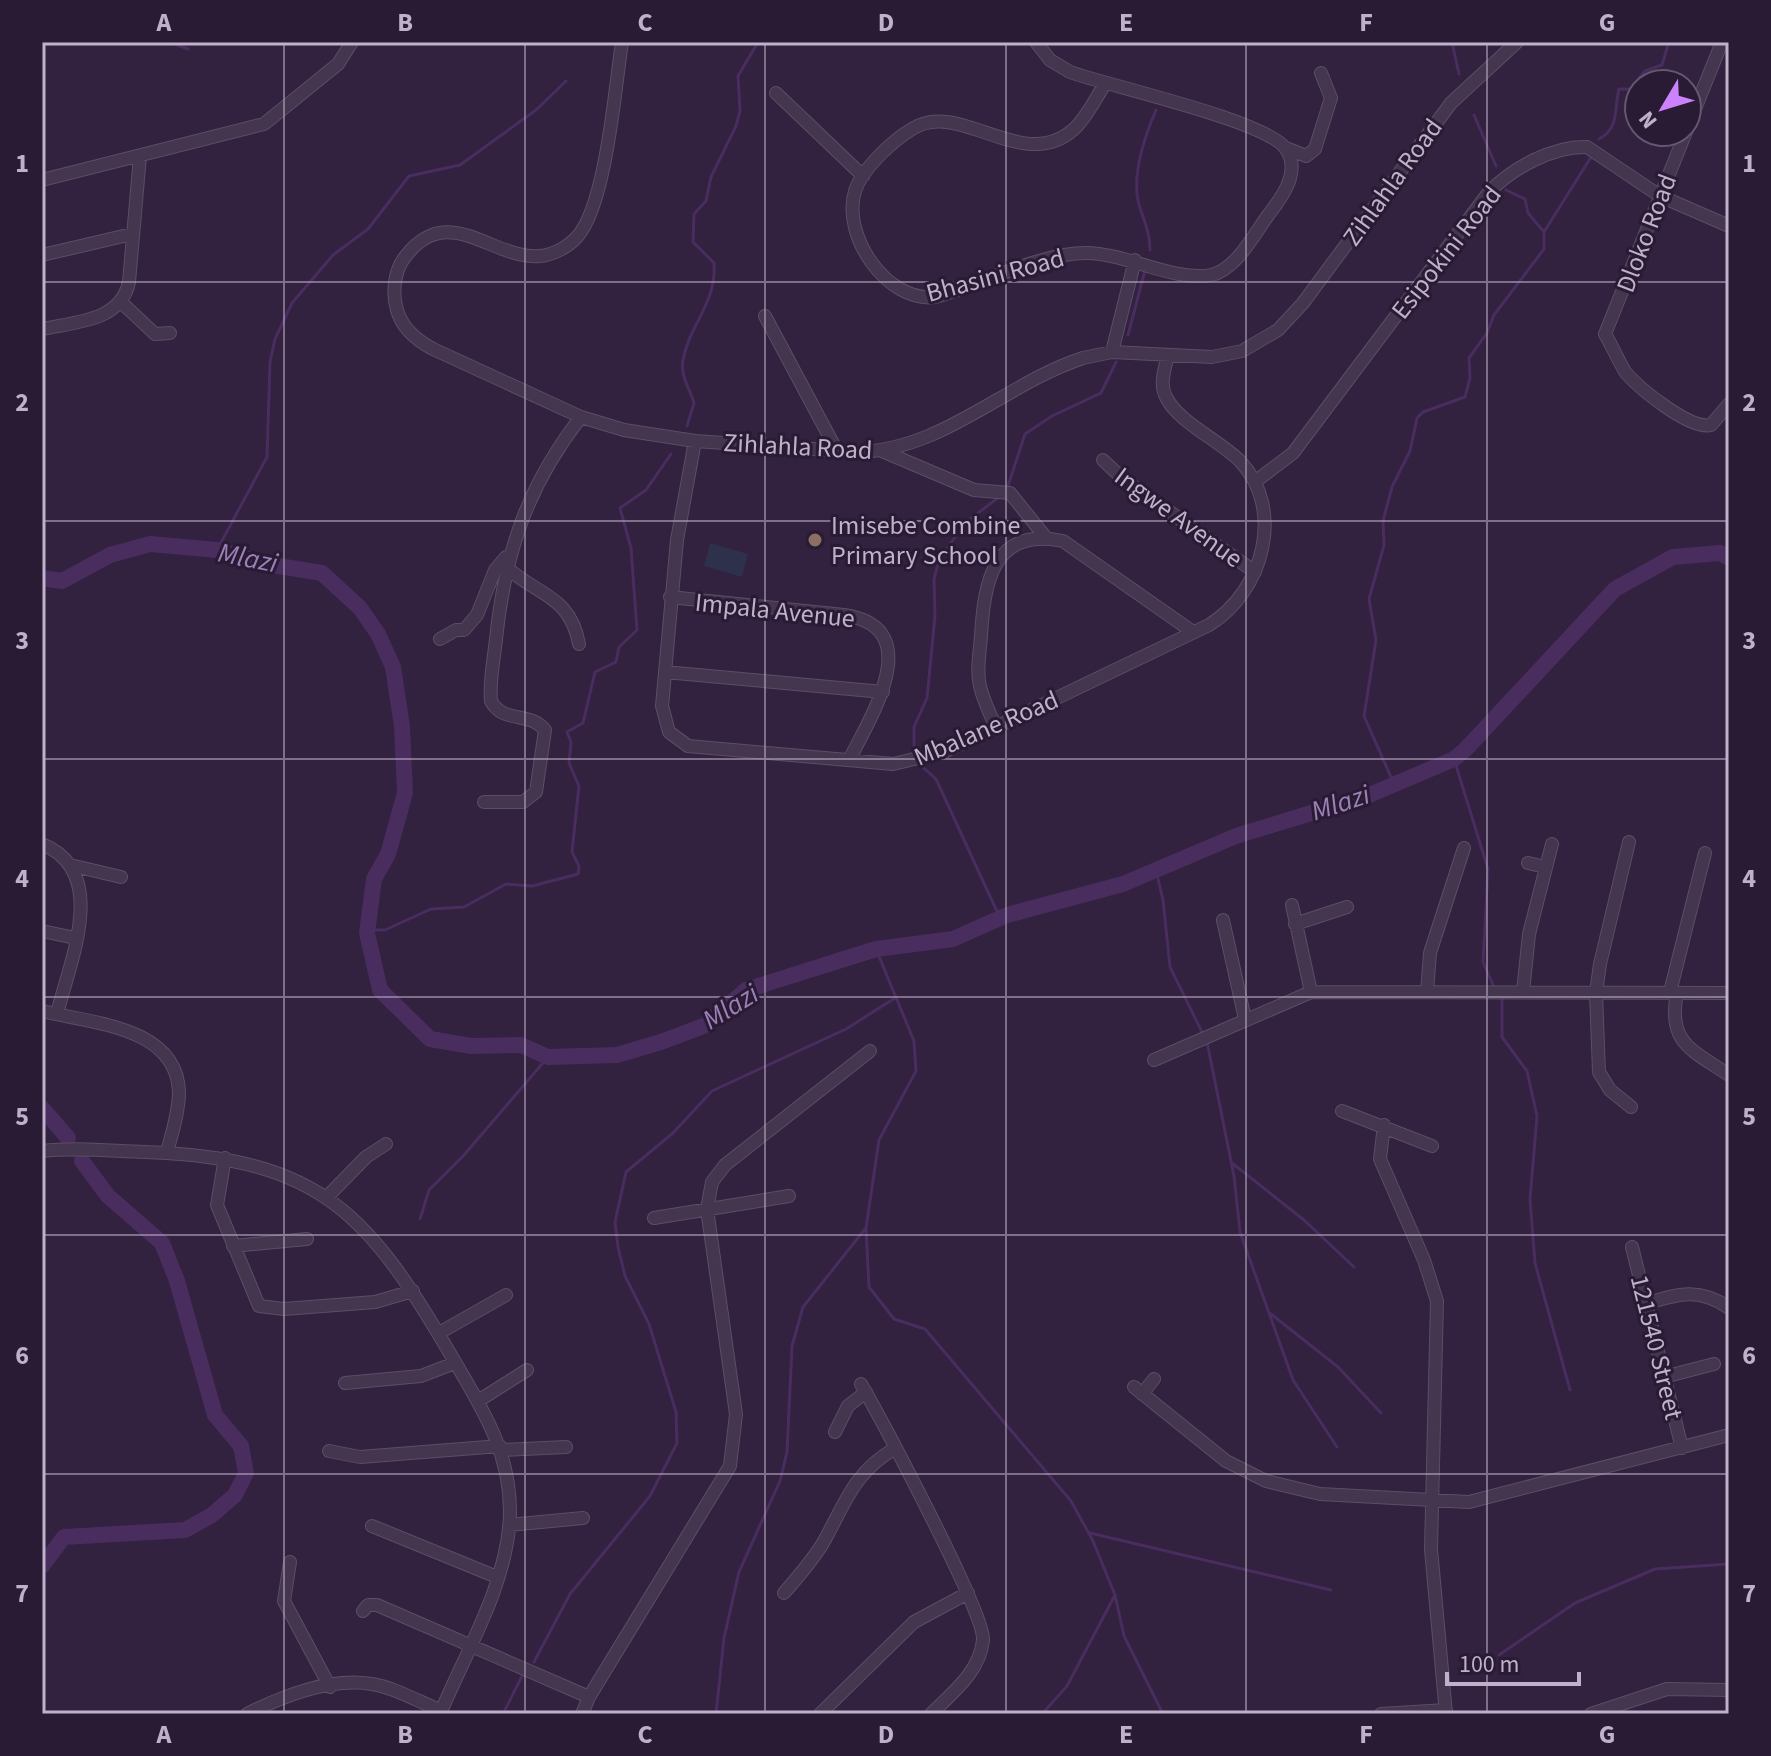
<svg xmlns="http://www.w3.org/2000/svg" width="1771" height="1756" font-family="'Source Sans 3',sans-serif">
  <style>
    .green { fill: #2e314b }
    .lines { fill: none; stroke-linecap: round; stroke-linejoin: round }
    .stream { stroke: #492d5e; stroke-width: 3 }
    .river { stroke: #492d5e; stroke-width: 16 }
    .minor-casing { stroke: #5c4e67; stroke-width: 14 }
    .minor { stroke: #44364f; stroke-width: 12 }
    .grid { fill: none; stroke: #c0b1ca; stroke-width: 2; stroke-opacity: 0.55 }
    .education-dot { fill: #8d6e63; stroke: #291b34; stroke-width: 3 }
    .labels { text-anchor: middle; stroke-width: 6; stroke-linejoin: round; paint-order: stroke }
    .street-label { font-size: 26px; fill: #c0b1ca; stroke: #291b34 }
    .poi-label { font-size: 26px; fill: #c0b1ca; stroke: #291b34; text-anchor: start }
    .water-label { font-size: 28px; font-style: italic; fill: #9e7fb8; stroke: #291b34 }
    .neatline { fill: none; stroke: #c0b1ca; stroke-width: 3 }
    .grid-label { font-size: 26px; text-anchor: middle; font-weight: bold; fill: #c0b1ca }
  </style>
  <rect width="100%" height="100%" fill="#32213f"/>
  <path class="green" d="M710,543L748,554L742,577L704,566Z"/>
  <g class="lines">
    <path class="stream" d="M170,42L188,49
      M1452,42L1459,74
      M1474,115L1496,166
      M1599,139C1620,128 1614,108 1619,89H1630L1645,71L1662,65L1669,42
      M1544,232L1593,154
      M1150,250C1150,234 1145,223 1140,208C1130,178 1144,138 1156,110
      M1128,335L1145,270
      M687,426L694,403C690,389 680,376 683,360C689,325 717,303 714,263L693,242L694,214L706,201L711,177L736,126L740,111L738,76L758,42
      M1007,489L1025,434L1052,416L1101,393L1116,362
      M217,550L267,457L270,362L275,339L292,303L333,255L368,229L409,176L460,165L536,110L566,81
      M914,755V727L927,698L935,616L934,579L939,560L965,523L999,497
      M1454,759L1488,869L1483,962L1493,985
      M917,762L936,779L1000,918
      M1394,784L1364,716L1376,640L1369,599L1384,545L1383,521L1392,487L1410,451L1417,418L1423,412L1465,397L1470,378L1469,358L1487,333L1494,315L1544,249V232L1528,213L1525,199L1506,190
      M1156,870L1163,900L1170,967L1202,1032
      M367,930H385L431,909L464,907L506,884L532,886L578,874L579,866L572,852L579,786L569,763L571,742L567,732L583,723L595,672L616,662L619,647L637,630L631,548L620,508L646,490L671,454
      M876,949L914,1041L916,1071L879,1140L866,1228L869,1287L894,1319L925,1329L1071,1501L1093,1541L1115,1595L1124,1636L1163,1714
      M1502,996V1037L1527,1071L1537,1116L1530,1199L1535,1263L1570,1390
      M1207,1042L1234,1176L1240,1232L1293,1380L1337,1447
      M1232,1163L1304,1220L1354,1267
      M420,1219L429,1190L464,1155L548,1057
      M1271,1314L1338,1367L1381,1413
      M1090,1533L1331,1590
      M1499,1655L1575,1603L1655,1569L1729,1564
      M534,1662L570,1594L650,1496L677,1443L676,1412L649,1324L625,1276L618,1247L615,1222L626,1172L673,1133L712,1091L846,1029L895,998
      M503,1714L522,1676
      M716,1714L724,1638L739,1572L780,1481L787,1452L792,1346L803,1307L865,1229
      M1042,1714L1067,1686L1115,1595"/>
    <path class="river" d="M42,578L62,581L110,555L150,544L217,550L266,564L322,573L360,608L378,634L393,667L402,726L405,793L388,854L374,879L367,933L380,990L430,1039L471,1046L521,1045L548,1057L617,1055L661,1042L706,1025L746,990L876,949L953,939L1007,915L1123,884L1236,836L1367,796L1454,759L1465,750L1615,589L1673,557L1720,553L1729,558
      M42,1108L68,1138
      M42,1566L64,1537L185,1530L212,1515L235,1495L246,1473L241,1446L215,1415L177,1281L162,1243L108,1196L82,1161"/>
    <defs>
      <path id="minor" d="M622,42C615,88 606,205 577,237C568,247 553,255 540,256C492,260 448,200 405,257C394,271 392,293 397,310C402,328 416,340 433,349L581,417L624,430L695,441L856,452C942,451 1004,384 1083,358L1112,352L1212,357L1242,351L1278,330L1303,303L1451,103L1517,42
        M1036,42L1050,60L1070,72C1109,86 1268,121 1286,149C1301,171 1283,196 1269,214C1255,233 1236,270 1211,275C1174,282 1126,253 1086,253C1039,253 981,285 935,297C887,303 841,235 855,191C862,169 892,141 912,129C959,98 1023,175 1074,129C1087,117 1095,99 1105,84
        M776,93L863,176
        M1687,129L1722,42
        M1686,132L1605,334C1610,342 1622,368 1626,373C1640,389 1690,430 1711,425L1729,404
        M1286,148L1306,156L1315,149L1331,98L1321,73
        M42,180L264,124L338,64L352,42
        M42,255L132,234
        M122,303L155,334L170,333
        M765,316L837,451
        M42,329C76,322 121,321 129,282L140,156
        M1112,352L1135,260
        M695,441L677,540L662,706L669,732L688,746L893,764L944,752L1209,625C1263,592 1286,510 1240,461C1220,441 1177,421 1166,397C1159,384 1165,368 1168,355
        M882,451L974,490L1010,493L1047,539
        M1103,460L1123,479L1255,572
        M1256,481L1293,453L1489,192C1513,168 1552,146 1587,147L1660,196L1729,226
        M506,567C538,596 570,595 579,644
        M670,597L844,615C928,627 871,717 849,760
        M440,639L456,630H464L477,615L495,570L506,557
        M665,672L883,692
        M996,727C990,714 983,700 980,686C976,670 980,652 981,636C984,583 993,526 1063,541L1193,632
        M484,802H523L536,792L545,730C530,711 503,724 491,701C489,681 494,659 496,639C505,553 527,486 581,417
        M1629,842L1600,964L1596,993L1599,1072L1610,1090L1631,1107
        M42,844C111,872 69,963 57,1014
        M1528,863L1545,867
        M70,865L121,877
        M1292,905L1311,992
        M1223,920L1245,1019
        M1295,924L1347,907
        M42,931L75,938
        M1427,992L1430,953L1464,848
        M1523,992L1529,934L1552,844
        M1670,992L1705,853
        M1677,993C1667,1043 1692,1050 1729,1075
        M42,1011C90,1023 177,1026 179,1092C179,1111 172,1134 167,1152
        M1154,1060L1311,992L1729,993
        M1342,1111L1432,1146
        M1384,1125L1380,1159L1424,1260L1437,1301L1431,1549L1446,1714
        M42,1151C76,1147 111,1151 145,1152C324,1158 370,1216 455,1362C484,1411 511,1455 510,1514C508,1584 466,1651 440,1714
        M225,1158L217,1205L259,1306L284,1309L375,1302L413,1291
        M326,1198L366,1157L386,1144
        M654,1218L789,1196
        M233,1246L307,1239
        M1632,1247L1682,1448
        M1645,1304C1678,1294 1699,1287 1729,1308
        M439,1333L506,1295
        M1664,1377L1714,1364
        M345,1383L421,1376L455,1363
        M861,1384C881,1419 985,1613 983,1640C980,1672 952,1693 931,1714
        M1134,1387L1226,1461L1266,1481L1320,1494L1469,1502L1729,1435
        M1142,1394L1154,1379
        M478,1401L527,1370
        M835,1432L848,1406L866,1392
        M501,1450L566,1447
        M329,1451L360,1457L500,1446
        M509,1525L583,1518
        M372,1526L497,1577
        M290,1562L284,1601L330,1687
        M784,1593C798,1577 812,1561 823,1543C845,1504 853,1473 894,1449
        M363,1611L368,1605H377L589,1697
        M247,1714C283,1696 330,1677 372,1684C396,1688 419,1702 442,1711
        M582,1714L589,1697L730,1466L736,1414L707,1209L712,1182L725,1165L870,1051
        M820,1714L914,1622L968,1593
        M1381,1714L1446,1710
        M1591,1714L1667,1689L1729,1690"/>
    </defs>
    <use href="#minor" class="minor-casing"/>
    <use href="#minor" class="minor"/>
  </g>
  <path class="grid" d="M284,42V1714M525,42V1714M765,42V1714M1006,42V1714M1246,42V1714M1487,42V1714M42,282H1729M42,521H1729M42,759H1729M42,997H1729M42,1235H1729M42,1474H1729"/>
  <circle class="education-dot" cx="815" cy="540" r="8"/>
  <g class="labels">
    <g class="street-label">
      <text transform="translate(1392 182) rotate(-54)" y="9">Zihlahla Road</text>
      <text transform="translate(1646 233) rotate(-69)" y="9">Dloko Road</text>
      <text transform="translate(1446 252) rotate(-52)" y="9">Esipokini Road</text>
      <text transform="translate(995 275) rotate(-15)" y="9">Bhasini Road</text>
      <text transform="translate(798 446) rotate(3)" y="9">Zihlahla Road</text>
      <text transform="translate(1179 517) rotate(36)" y="9">Ingwe Avenue</text>
      <text transform="translate(775 610) rotate(6)" y="9">Impala Avenue</text>
      <text transform="translate(986 728) rotate(-23)" y="9">Mbalane Road</text>
      <text transform="translate(1657 1347) rotate(76)" y="9">121540 Street</text>
    </g>
    <g class="poi-label">
      <text x="831" y="534">Imisebe Combine<tspan x="831" dy="30">Primary School</tspan></text>
    </g>
    <g class="water-label">
      <text transform="translate(248 557) rotate(11)" y="10">Mlazi</text>
      <text transform="translate(1340 802) rotate(-18)" y="10">Mlazi</text>
      <text transform="translate(730 1006) rotate(-32)" y="10">Mlazi</text>
    </g>
  </g>
  <rect width="1771" height="1756" fill="none" stroke="#291b34" stroke-width="88"/>
  <g transform="translate(1663 108) rotate(232)"><circle r="38" fill="#291b34" stroke="#655770" stroke-width="2"/>
  <path d="M0-6L14 30L0 20L-14 30Z" fill="#cc81ff"/>
  <text y="-12" font-size="22" font-weight="bold" text-anchor="middle" fill="#c0b1ca">N</text>
  </g>
  <path d="M1447 1672v12h132v-12" fill="none" stroke="#c0b1ca" stroke-width="4"/>
  <text x="1459" y="1672" font-size="24" fill="#c0b1ca" stroke="#291b34" stroke-width="6" paint-order="stroke">100 m</text>
  <rect x="44" y="44" width="1683" height="1668" class="neatline"/>
  <g class="grid-label">
    <text x="164" y="31">A</text>
    <text x="405" y="31">B</text>
    <text x="645" y="31">C</text>
    <text x="886" y="31">D</text>
    <text x="1126" y="31">E</text>
    <text x="1366" y="31">F</text>
    <text x="1607" y="31">G</text>
    <text x="22" y="172">1</text>
    <text x="1749" y="172">1</text>
    <text x="22" y="411">2</text>
    <text x="1749" y="411">2</text>
    <text x="22" y="649">3</text>
    <text x="1749" y="649">3</text>
    <text x="22" y="887">4</text>
    <text x="1749" y="887">4</text>
    <text x="22" y="1125">5</text>
    <text x="1749" y="1125">5</text>
    <text x="22" y="1364">6</text>
    <text x="1749" y="1364">6</text>
    <text x="22" y="1602">7</text>
    <text x="1749" y="1602">7</text>
    <text x="164" y="1743">A</text>
    <text x="405" y="1743">B</text>
    <text x="645" y="1743">C</text>
    <text x="886" y="1743">D</text>
    <text x="1126" y="1743">E</text>
    <text x="1366" y="1743">F</text>
    <text x="1607" y="1743">G</text>
  </g>
</svg>
